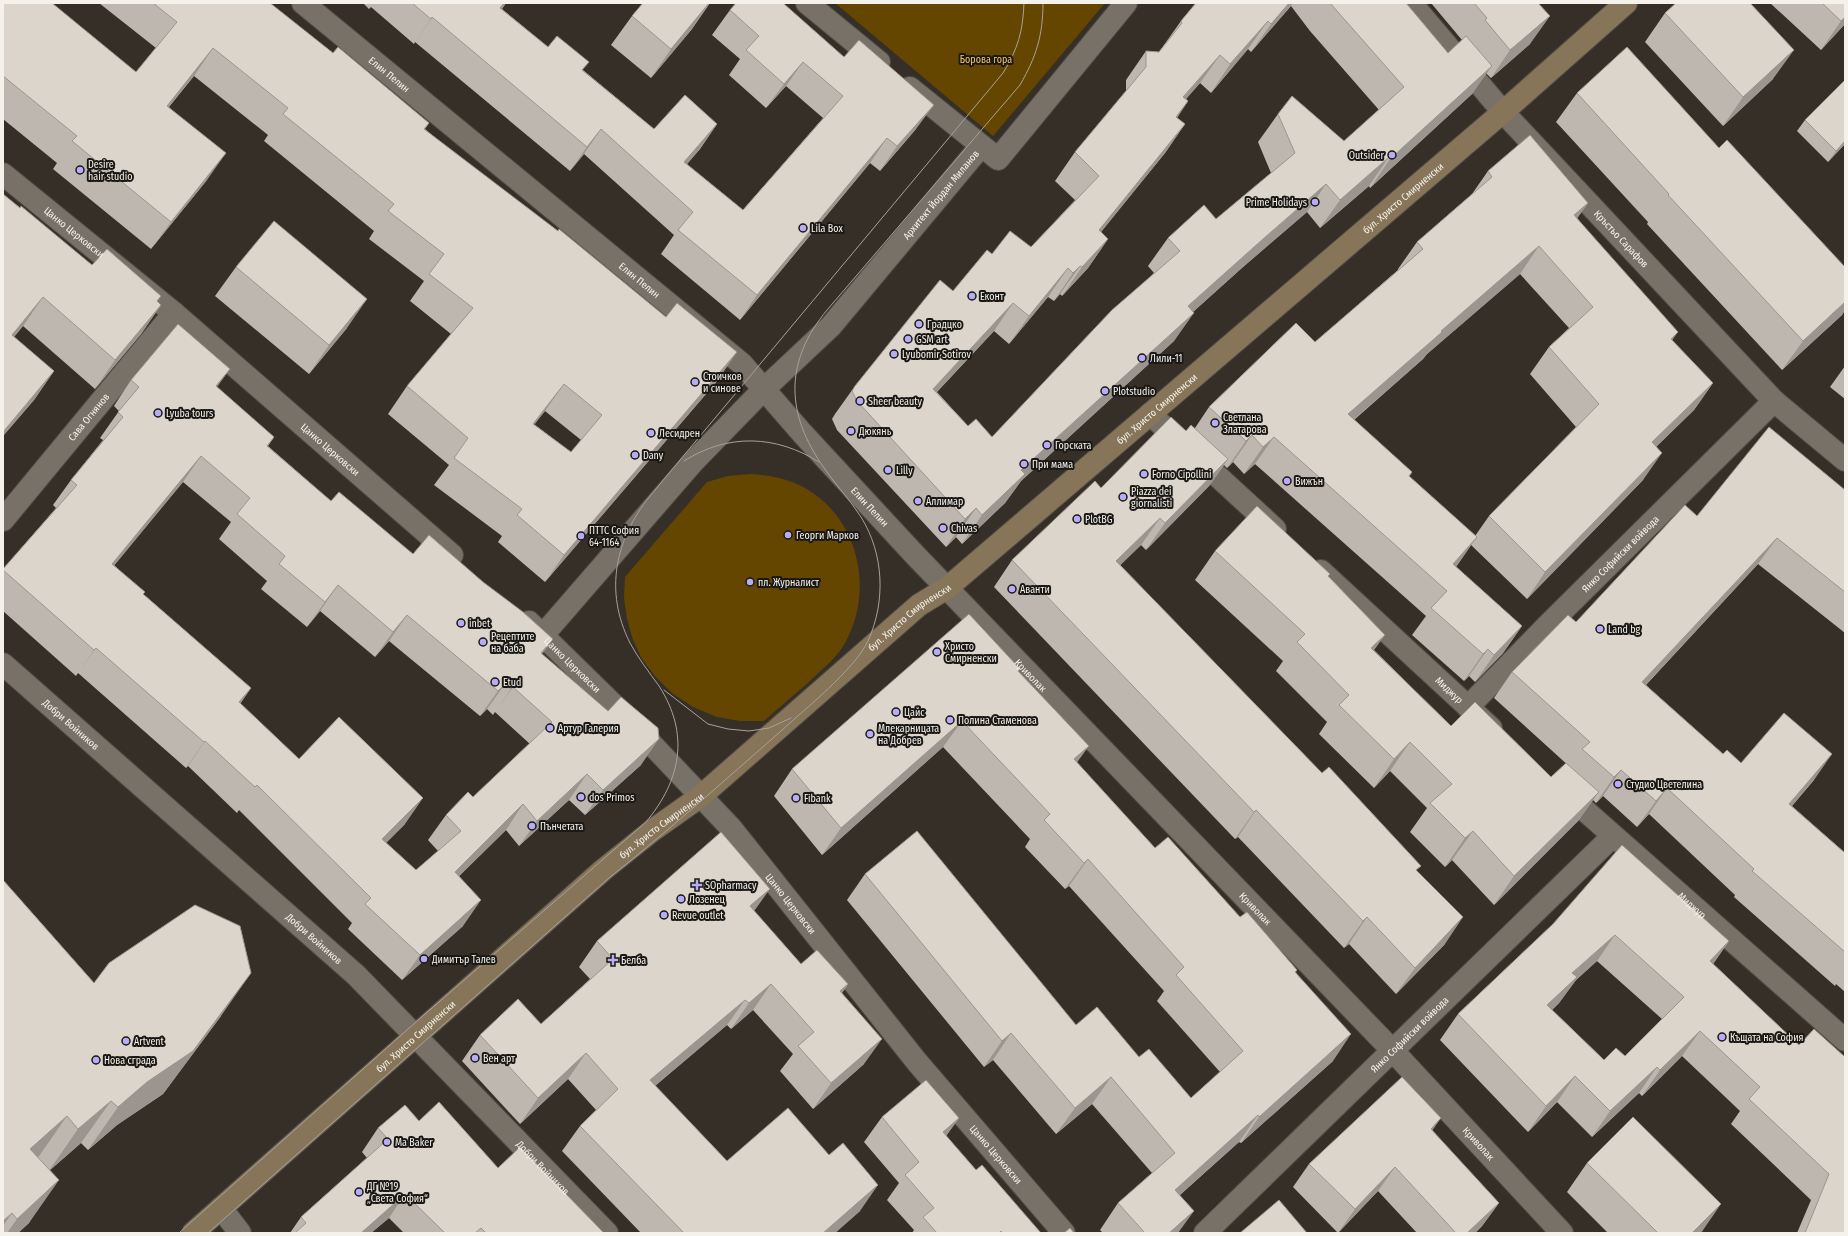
<svg xmlns="http://www.w3.org/2000/svg" width="1848" height="1236" font-family="'Fira Sans Condensed',sans-serif">
  <style>
    .green { fill: #654600 }
    .lines { fill: none; stroke-linecap: round; stroke-linejoin: round }
    .street-casing { stroke: #504c45; stroke-width: 24 }
    .secondary-casing { stroke: #504c45; stroke-width: 24 }
    .street { stroke: #777168; stroke-width: 22 }
    .secondary { stroke: #867558; stroke-width: 22 }
    .tram { stroke: #a6a29b; stroke-width: 1 }
    .wall { fill: #bdb7af; fill-rule: evenodd }
    .shaded-wall { fill: #9a958e }
    .building { fill: #dcd5cb; stroke: #9a958e; fill-rule: evenodd }
    .poi-dot { fill: #b6acf8; stroke: #1a1814; stroke-width: 1.5 }
    .labels { text-anchor: middle; stroke-width: 4; stroke-linejoin: round; paint-order: stroke }
    .park-label { font-size: 10px; fill: #f6c46d; stroke: #1a1814 }
    .street-label { font-size: 10px; fill: #f5f2ec; stroke: #1a1814 }
    .poi-label { font-size: 10px; fill: #f5f2ec; stroke: #1a1814; text-anchor: start }
  </style>
  <rect width="100%" height="100%" fill="#352f27"/>
  <path class="green" d="M835,3H1105L993,136Z
    M750,474C765,475 778,477 792,482C856,507 877,586 845,643C837,658 822,669 810,681C795,694 779,708 764,721H740L717,717L693,707L672,693L655,676L642,659L633,640L627,619L624,598L625,577L707,482L728,476Z"/>
  <g class="lines">
    <defs>
      <g id="street">
        <path id="s1" d="M303,3L742,364L802,433L915,555L1393,1051L1562,1233"/>
        <path d="M807,3L879,62"/>
        <path id="s2" d="M1411,3L1503,112L1774,401L1845,460"/>
        <path d="M910,88L998,159L1126,3"/>
        <path id="s3" d="M3,174L174,313L452,555"/>
        <path d="M1150,414L1275,529"/>
        <path id="s4" d="M3,520L174,313"/>
        <path id="s5" d="M1321,571L1491,728"/>
        <path id="s6" d="M529,622L623,714L731,828L917,1062L1064,1233"/>
        <path id="s7" d="M543,635L693,462L764,389L831,326L981,146"/>
        <path id="s8" d="M3,664L356,975L607,1233"/>
        <path id="s9" d="M1468,707L1548,625L1774,401"/>
        <path id="s10" d="M1564,792L1845,1040"/>
        <path d="M221,1208L240,1233"/>
        <path id="s11" d="M1205,1233L1613,836"/>
      </g>
      <g id="secondary">
        <path id="s12" d="M193,1233L603,870L653,830L701,796L919,605L947,588L1503,112L1626,3"/>
      </g>
    </defs>
    <use href="#street" class="street-casing"/>
    <use href="#secondary" class="secondary-casing"/>
    <use href="#street" class="street"/>
    <use href="#secondary" class="secondary"/>
    <path class="tram" d="M684,461C728,433 776,435 819,462
      M664,690L708,724L728,729L749,731L769,728L791,718
      M179,1233L408,1029L646,822C681,780 690,734 659,686C649,672 638,658 630,643C604,591 615,540 650,496L1003,73C1018,49 1023,31 1024,3
      M208,1233L609,878C668,831 724,781 781,731C806,708 854,670 868,641C886,601 884,554 861,517C849,498 832,481 820,462C785,409 786,360 827,310L1020,85C1036,57 1043,36 1043,3"/>
  </g>
  <path class="wall" d="M3,3L136,72L156,48L99,3H270L333,53L429,123L425,129L718,380L545,582L498,542L502,536L434,485L449,465L388,414L407,386L451,334L410,301L424,281L369,239L374,231L264,141L268,135L194,76L169,107L207,180L151,249L53,169L57,163L3,119ZM545,411L581,440L571,452L534,424Z
    M363,3H506L502,9L548,47L583,70L654,129L717,124L700,149L687,164L743,210L823,118L786,86L766,108L729,75L740,59L712,35L730,10L916,129L880,171L870,163L740,320L661,254L674,235L584,154L570,171L415,42L414,44L371,7L369,9Z
    M643,3H710L692,29L651,78L611,45L632,16Z
    M1196,3H1406L1448,53L1462,40L1431,3H1538L1530,44L1491,78L1486,73L1472,94L1370,188L1369,186L1320,228L1307,212L1243,267L1193,312L1174,341L1021,481L1005,503L962,544L956,537L946,547L837,430L832,419L835,414L855,386L992,254L1031,247L1075,200L1055,181L1075,152L1126,91V80L1146,51L1159,52L1181,21ZM1291,6L1310,31L1379,110L1344,141L1278,114L1258,142L1271,173L1216,219L1168,238L1148,266L1154,273L992,437L968,426L937,392L994,331L1009,344L1048,297L1054,301L1060,294L1062,296L1088,268L1108,239L1101,232L1165,153L1185,124L1177,118L1188,101L1186,99L1200,83L1211,93L1248,49L1251,52Z
    M1770,3H1845V24L1821,50Z
    M1665,13L1773,79L1723,126L1645,42Z
    M1577,93L1719,148L1845,267V310L1842,315L1782,370L1647,224L1648,222L1556,122Z
    M1805,120L1845,144L1828,162L1797,131Z
    M1488,171L1588,203L1577,218L1672,341L1713,383L1694,410L1656,447L1643,480L1527,599L1471,545L1456,567L1522,626L1503,653L1475,682L1469,676L1464,681L1412,635L1426,616L1255,464L1244,474L1233,462L1227,468L1224,465L1209,486L1146,550L1141,545L1120,565L1417,871L1445,944L1396,994L1349,944L1344,948L1238,837L1235,839L994,587L1012,560L1101,488L1186,431L1195,428L1209,407L1315,342L1398,270V269L1417,242L1472,194ZM1520,274L1569,328L1549,347L1530,374L1576,427L1489,516L1475,536L1409,477L1412,472L1354,420L1423,359L1427,354Z
    M3,194L92,265L157,301L161,305L141,334L95,389L23,326L14,337L54,371L34,400L3,436Z
    M236,267L347,328L309,374L215,296Z
    M1845,366V399L1830,387Z
    M131,380L217,387L274,437L268,446L331,501L413,554L542,654L641,765L585,815L569,800L519,846L506,830L459,876L463,926L402,980L348,929L352,923L239,810L237,813L188,766L186,768L78,673L76,676L3,611V569L56,508L53,505L71,480L103,440L100,438L119,411L114,406ZM183,482L231,522L219,539L267,581L261,589L307,627L320,611L375,657L389,641L480,716L487,709L493,715L495,712L530,744L473,797L446,815L428,840L438,851L416,870L386,843L405,824L299,759L240,704L251,688L143,594L114,565Z
    M1845,490V633L1758,564L1646,685L1723,754L1741,763L1814,780L1792,806L1845,853V992L1836,984L1835,986L1734,897L1735,895L1649,814L1637,827L1603,796L1596,803L1593,800L1578,821L1494,905L1452,860L1445,867L1410,832L1427,808L1390,771L1374,788L1319,734L1327,722L1276,671L1283,661L1195,580L1215,551L1330,574L1328,577L1374,650L1451,726L1551,777L1570,767L1494,698L1512,672L1576,622L1697,516Z
    M1018,671L1077,763L1155,848L1240,917L1297,970L1296,972L1333,1061L1241,1143L1239,1142L1180,1195L1178,1233H1103L1100,1230L1118,1203L1152,1173L1092,1104L1056,1134L993,1060L984,1067L847,900L865,874L1076,1025L1139,1057L1191,1098L1220,1072L1157,1001L1164,991L1069,886L1065,889L1025,847L1030,839L943,747L822,855L774,796L792,769Z
    M3,880L94,983L221,1016L163,1094L117,1125L88,1150L81,1143L50,1170L29,1223L18,1233H3Z
    M754,911L801,964L848,984L842,993L864,1064L813,1109L780,1071L793,1054L753,1010L731,1029L727,1025L655,1086L727,1161L860,1211L835,1233H641L562,1151L580,1126L596,1110L568,1079L520,1124L462,1061L480,1035L541,1024L590,979L579,967L597,941Z
    M1553,924L1729,941L1713,964L1799,1045L1845,1233H1797L1811,1200L1731,1124L1740,1111L1682,1056L1642,1096L1639,1093L1592,1137L1557,1102L1528,1132L1440,1040L1458,1014ZM1597,961L1662,1019L1625,1056L1604,1060L1552,1010L1559,1003L1576,980Z
    M882,1117L959,1118L946,1136L976,1170L1041,1233H912L914,1230L887,1200L899,1183L864,1142Z
    M419,1121L498,1168L604,1233H404L389,1218L371,1233H290L301,1217L367,1158L362,1152L378,1128Z
    M1432,1131L1499,1203L1482,1226L1475,1233H1417L1378,1191L1338,1233L1293,1187L1309,1164Z
    M1587,1163L1701,1233H1608L1567,1192Z"/>
  <path class="shaded-wall" d="M504,3H506L501,10L500,8Z
    M709,3L692,29L651,78L671,49Z
    M1289,3H1293L1251,52L1271,24Z
    M1550,16L1530,44L1491,78L1510,50Z
    M432,17L414,44L431,19Z
    M1845,17V24L1821,50L1841,21Z
    M1268,21L1248,49L1211,93L1230,64Z
    M213,48L194,76L147,133L167,106Z
    M1794,50L1773,79L1723,126L1743,97Z
    M1220,55L1200,83L1163,125L1183,97Z
    M803,62L786,86L766,108L784,84Z
    M1492,66L1472,94L1370,188L1390,159Z
    M1188,101L1169,129L1176,117Z
    M934,105L916,129L880,171L897,146Z
    M717,124L700,149L667,187L684,162Z
    M1185,124L1165,153L1079,259L1099,230Z
    M601,129L584,154L570,171L587,147Z
    M887,138L870,163L740,320L757,295Z
    M1845,141V144L1828,162L1836,151Z
    M226,153L207,180L151,249L171,222Z
    M1389,157L1369,186L1320,228L1340,200Z
    M1326,184L1307,212L1243,267L1168,334L1188,306L1263,239Z
    M1588,203L1569,230L1574,215Z
    M1108,239L1088,268L1062,296L1082,267Z
    M1539,246L1520,274L1427,354L1423,359L1329,441L1348,414L1441,331Z
    M1080,266L1060,294L1054,301L1073,273Z
    M1068,268L1048,297L1009,344L1029,316Z
    M43,297L23,326L3,350L12,335Z
    M367,299L347,328L309,374L329,345Z
    M1845,302V310L1842,315L1782,370L1803,341Z
    M1013,303L994,331L913,417L933,389Z
    M161,305L141,334L95,389L115,360Z
    M1194,313L1174,341L1021,481L1005,503L962,544L982,515L1021,470Z
    M1678,332L1659,359L1671,339Z
    M737,352L718,380L545,582L564,555Z
    M230,369L212,394L216,386Z
    M54,371L34,400L3,436V432Z
    M1713,383L1694,410L1633,469L1652,442Z
    M564,384L545,411L514,451L533,424Z
    M1252,435L1233,462L1227,468L1246,441Z
    M1274,437L1255,464L1244,474L1263,447Z
    M1662,453L1643,480L1527,599L1545,572Z
    M201,456L183,482L95,589L112,564Z
    M1228,459L1209,486L1146,550L1165,523Z
    M976,508L956,537L946,547L965,519Z
    M1160,518L1141,545L1097,588L1116,561Z
    M1477,537L1458,564L1440,585L1453,564Z
    M1777,538L1758,564L1624,708L1642,682Z
    M338,585L320,611L307,627L325,602Z
    M407,615L389,641L375,657L393,632Z
    M1522,626L1503,653L1475,682L1494,655Z
    M1385,635L1364,664L1371,648Z
    M553,639L535,664L541,653Z
    M96,648L78,673L76,676L94,650Z
    M1488,649L1469,676L1464,681L1483,654Z
    M505,684L487,709L480,716L498,691Z
    M513,687L495,712L493,715L511,689Z
    M251,688L233,713L239,702Z
    M962,721L943,747L822,855L841,828Z
    M659,739L641,765L585,815L603,790Z
    M205,741L188,766L186,768L204,742Z
    M1410,742L1390,771L1374,788L1394,759Z
    M1089,746L1070,772L1074,759Z
    M1832,754L1814,780L1771,830L1789,804Z
    M1621,770L1603,796L1596,803L1614,777Z
    M587,774L569,800L519,846L537,821Z
    M1667,788L1649,814L1637,827L1656,801Z
    M1599,792L1578,821L1494,905L1514,876Z
    M423,798L405,824L364,864L382,839Z
    M523,804L506,830L437,898L455,872Z
    M1256,810L1238,837L1235,839L1254,812Z
    M1473,831L1452,860L1445,867L1465,838Z
    M1088,859L1069,886L1065,889L1084,863Z
    M770,889L752,914L750,906Z
    M481,900L463,926L402,980L420,955Z
    M1367,917L1349,944L1344,948L1363,921Z
    M1463,917L1445,944L1396,994L1415,968Z
    M1615,935L1597,961L1576,980L1559,1003L1529,1031L1547,1005L1572,973Z
    M1729,941L1711,967L1710,961Z
    M251,973L221,1016L163,1094L117,1125L88,1150L118,1107Z
    M771,984L753,1010L731,1029L749,1003Z
    M848,984L830,1010L840,991Z
    M745,1000L727,1025L632,1105L650,1080Z
    M1700,1031L1682,1056L1642,1096L1660,1070Z
    M1011,1033L993,1060L984,1067L1002,1041Z
    M1351,1034L1333,1061L1241,1143L1259,1117Z
    M882,1039L864,1064L813,1109L831,1083Z
    M586,1053L568,1079L520,1124L538,1098Z
    M1657,1067L1639,1093L1592,1137L1610,1111Z
    M1575,1076L1557,1102L1528,1132L1546,1106Z
    M1111,1077L1092,1104L1056,1134L1075,1108Z
    M111,1101L81,1143L48,1172L78,1129Z
    M1258,1115L1239,1142L1156,1216L1175,1190Z
    M67,1116L37,1159L30,1149Z
    M959,1118L941,1143L943,1132Z
    M1441,1118L1425,1141L1431,1129Z
    M1395,1167L1378,1191L1338,1233L1355,1209Z
    M59,1180L29,1223L18,1233H7L17,1219Z
    M878,1185L860,1211L835,1233H823Z
    M405,1194L389,1218L371,1233H361Z
    M1499,1203L1482,1226L1475,1233H1467Z
    M1721,1204L1701,1233H1692Z
    M1194,1211L1178,1233H1169Z
    M12,1213L3,1226V1221Z"/>
  <path class="building" d="M3,3H52L136,72L177,22L153,3H270L333,53L338,47L429,123L424,129L558,231L559,229L666,317L677,303L737,352L564,555L517,515L522,509L454,458L468,438L407,386L473,308L429,274L444,254L388,211L394,204L283,114L288,108L213,48L167,106L226,153L171,222L72,141L77,136L3,76ZM564,384L602,415L571,452L533,424Z
    M412,3H504L500,8L548,47L557,36L589,62L582,70L654,129L685,95L717,124L684,162L743,210L843,96L803,62L784,84L746,50L759,36L730,10L736,3H783L844,57L859,40L934,105L897,146L887,138L757,295L678,230L693,212L601,129L587,147L432,17L431,19Z
    M643,3H709L671,49L632,16Z
    M1196,3H1289L1271,24L1268,21L1230,64L1220,55L1183,97L1188,101L1176,117L1185,124L1099,230L1108,239L1082,267L1080,266L1073,273L1068,268L1029,316L1013,303L933,389L968,426L976,419L992,437L1112,310L1180,251L1168,238L1204,205L1216,219L1295,153L1278,114L1292,96L1344,141L1404,87L1330,3H1406L1448,53L1466,36L1492,66L1390,159L1389,157L1340,200L1326,184L1263,239L1188,306L1194,313L1021,470L1025,474L982,515L976,508L965,519L857,401L852,391L855,386L940,280L953,291L987,250L992,254L1010,231L1031,247L1099,176L1075,152L1146,67V51L1159,52L1182,23L1181,21Z
    M1474,3H1538L1550,16L1510,50L1485,20L1487,18Z
    M1676,3H1750L1794,50L1743,97L1665,13Z
    M1822,3H1845V17L1841,21Z
    M1627,47L1719,148L1727,140L1845,267V302L1803,341L1668,195L1669,194L1577,93Z
    M1845,80V141L1836,151L1805,120Z
    M1530,135L1588,203L1574,215L1678,332L1671,339L1713,383L1652,442L1662,453L1545,572L1489,516L1599,404L1549,347L1593,307L1539,246L1441,331L1442,332L1348,414L1412,472L1409,476L1477,537L1453,564L1522,626L1494,655L1488,649L1483,654L1431,608L1447,591L1274,437L1263,447L1252,435L1246,441L1209,407L1296,323L1315,342L1423,249L1417,242L1492,177L1488,171Z
    M3,194L20,208L21,206L92,265L107,249L161,296L157,301L161,305L115,360L43,297L12,335L54,371L3,432Z
    M274,221L367,299L329,345L236,267Z
    M178,324L230,369L216,386L274,437L267,446L331,501L339,492L413,554L429,535L483,582L523,612L553,639L541,653L608,711L621,697L658,728L659,739L603,790L587,774L537,821L523,804L455,872L481,900L420,955L365,904L371,898L257,785L255,787L205,741L204,742L96,648L94,650L3,570V569L77,485L71,480L123,417L118,412L139,387L131,380ZM201,456L250,498L237,514L285,556L279,564L325,602L338,585L393,632L407,615L498,691L505,684L511,689L513,687L552,722L473,797L468,792L446,815L461,831L416,870L382,839L423,798L339,717L299,759L239,702L251,688L143,594L145,592L112,564Z
    M1171,417L1186,431L1191,425L1228,459L1165,523L1160,518L1116,561L1322,773L1329,767L1421,866L1416,870L1463,917L1415,968L1367,917L1363,921L1256,810L1254,812L1012,560L1095,481L1101,488Z
    M1769,427L1845,490V592L1777,538L1642,682L1723,754L1727,750L1741,763L1784,713L1832,754L1789,804L1845,853V952L1752,871L1754,869L1667,788L1656,801L1621,770L1614,777L1582,749L1590,742L1512,672L1568,615L1576,622L1685,505L1697,516Z
    M1257,506L1330,574L1328,576L1385,635L1371,648L1451,726L1475,702L1551,777L1566,763L1599,792L1514,876L1473,831L1465,838L1430,803L1452,784L1410,742L1394,759L1339,705L1349,695L1297,642L1305,634L1215,551Z
    M969,614L1020,669L1018,671L1089,746L1074,759L1155,848L1168,837L1240,917L1247,912L1297,970L1295,972L1351,1034L1259,1117L1258,1115L1175,1190L1194,1211L1169,1233H1145L1118,1203L1175,1153L1111,1077L1075,1108L1011,1033L1002,1041L865,874L917,831L1076,1025L1097,1007L1139,1057L1149,1049L1191,1098L1243,1051L1176,975L1184,967L1088,859L1084,863L1044,820L1050,814L962,721L841,828L792,769Z
    M721,832L770,889L750,906L801,964L817,950L848,984L840,991L882,1039L831,1083L798,1046L814,1032L771,984L749,1003L745,1000L650,1080L727,1161L788,1108L829,1155L843,1143L878,1185L823,1233H684L580,1126L618,1089L586,1053L538,1098L480,1035L518,999L541,1024L613,959L597,941Z
    M1622,845L1729,941L1710,961L1799,1045L1814,1029L1845,1057V1233H1805L1829,1174L1749,1099L1760,1087L1700,1031L1660,1070L1657,1067L1610,1111L1575,1076L1546,1106L1458,1014L1553,924ZM1615,935L1684,997L1625,1056L1616,1048L1604,1060L1547,1005L1577,977L1572,973Z
    M3,880L94,983L109,963L195,905L240,926L251,973L193,1051L147,1082L118,1107L111,1101L78,1129L67,1116L30,1149L59,1180L17,1219L12,1213L3,1221Z
    M1402,1077L1441,1118L1431,1129L1499,1203L1467,1233H1456L1395,1167L1355,1209L1309,1164Z
    M926,1080L959,1118L943,1132L976,1170L982,1165L1041,1233H1002L1001,1231L999,1233H937L923,1217L934,1208L905,1175L919,1162L882,1117Z
    M439,1102L498,1168L520,1147L604,1233H486L481,1228L475,1233H445L405,1194L361,1233H295L306,1223L301,1217L388,1139L378,1128L405,1105L419,1121Z
    M1633,1117L1721,1204L1692,1233H1658L1587,1163Z
    M1279,1200L1307,1233H1240Z
    M1070,1228L1074,1233H1064Z"/>
  <g class="poi-dot">
    <circle cx="1392" cy="155" r="4"/>
    <circle cx="80" cy="170" r="4"/>
    <circle cx="1315" cy="202" r="4"/>
    <circle cx="803" cy="228" r="4"/>
    <circle cx="972" cy="296" r="4"/>
    <circle cx="919" cy="324" r="4"/>
    <circle cx="908" cy="339" r="4"/>
    <circle cx="894" cy="354" r="4"/>
    <circle cx="1142" cy="358" r="4"/>
    <circle cx="695" cy="382" r="4"/>
    <circle cx="1105" cy="391" r="4"/>
    <circle cx="860" cy="401" r="4"/>
    <circle cx="158" cy="413" r="4"/>
    <circle cx="1215" cy="423" r="4"/>
    <circle cx="851" cy="431" r="4"/>
    <circle cx="651" cy="433" r="4"/>
    <circle cx="1047" cy="445" r="4"/>
    <circle cx="635" cy="455" r="4"/>
    <circle cx="1024" cy="464" r="4"/>
    <circle cx="888" cy="470" r="4"/>
    <circle cx="1144" cy="474" r="4"/>
    <circle cx="1287" cy="481" r="4"/>
    <circle cx="1123" cy="497" r="4"/>
    <circle cx="918" cy="501" r="4"/>
    <circle cx="1077" cy="519" r="4"/>
    <circle cx="943" cy="528" r="4"/>
    <circle cx="788" cy="535" r="4"/>
    <circle cx="581" cy="536" r="4"/>
    <circle cx="750" cy="582" r="4"/>
    <circle cx="1012" cy="589" r="4"/>
    <circle cx="461" cy="623" r="4"/>
    <circle cx="1600" cy="629" r="4"/>
    <circle cx="483" cy="642" r="4"/>
    <circle cx="937" cy="652" r="4"/>
    <circle cx="495" cy="682" r="4"/>
    <circle cx="896" cy="712" r="4"/>
    <circle cx="950" cy="720" r="4"/>
    <circle cx="550" cy="728" r="4"/>
    <circle cx="870" cy="734" r="4"/>
    <circle cx="1618" cy="784" r="4"/>
    <circle cx="581" cy="797" r="4"/>
    <circle cx="796" cy="798" r="4"/>
    <circle cx="532" cy="826" r="4"/>
    <path d="M695 879h4v4h4v4h-4v4h-4v-4h-4v-4h4z"/>
    <circle cx="681" cy="899" r="4"/>
    <circle cx="664" cy="915" r="4"/>
    <circle cx="424" cy="959" r="4"/>
    <path d="M611 954h4v4h4v4h-4v4h-4v-4h-4v-4h4z"/>
    <circle cx="1722" cy="1037" r="4"/>
    <circle cx="126" cy="1041" r="4"/>
    <circle cx="475" cy="1058" r="4"/>
    <circle cx="96" cy="1060" r="4"/>
    <circle cx="387" cy="1142" r="4"/>
    <circle cx="359" cy="1192" r="4"/>
  </g>
  <g class="labels">
    <g class="park-label">
      <text x="986" y="63">Борова гора</text>
    </g>
    <g class="street-label">
      <text dy="4" stroke="none"><textPath href="#s1" startOffset="112">Елин Пелин</textPath></text>
      <text dy="4" stroke="none"><textPath href="#s7" startOffset="594">Архитект Йордан Миланов</textPath></text>
      <text dy="4" stroke="none"><textPath href="#s12" startOffset="1593">бул. Христо Смирненски</textPath></text>
      <text dy="4" stroke="none"><textPath href="#s3" startOffset="92">Цанко Церковски</textPath></text>
      <text dy="4" stroke="none"><textPath href="#s2" startOffset="316">Кръстьо Сарафов</textPath></text>
      <text dy="4" stroke="none"><textPath href="#s1" startOffset="436">Елин Пелин</textPath></text>
      <text dy="4" stroke="none"><textPath href="#s12" startOffset="1269">бул. Христо Смирненски</textPath></text>
      <text dy="4" stroke="none"><textPath href="#s4" startOffset="134">Сава Огнянов</textPath></text>
      <text dy="4" stroke="none"><textPath href="#s3" startOffset="428">Цанко Церковски</textPath></text>
      <text dy="4" stroke="none"><textPath href="#s1" startOffset="760">Елин Пелин</textPath></text>
      <text dy="4" stroke="none"><textPath href="#s9" startOffset="216">Янко Софийски войвода</textPath></text>
      <text dy="4" stroke="none"><textPath href="#s12" startOffset="945">бул. Христо Смирненски</textPath></text>
      <text dy="4" stroke="none"><textPath href="#s6" startOffset="61">Цанко Церковски</textPath></text>
      <text dy="4" stroke="none"><textPath href="#s1" startOffset="993">Криволак</textPath></text>
      <text dy="4" stroke="none"><textPath href="#s5" startOffset="175">Миджур</textPath></text>
      <text dy="4" stroke="none"><textPath href="#s8" startOffset="91">Добри Войников</textPath></text>
      <text dy="4" stroke="none"><textPath href="#s12" startOffset="621">бул. Христо Смирненски</textPath></text>
      <text dy="4" stroke="none"><textPath href="#s6" startOffset="385">Цанко Церковски</textPath></text>
      <text dy="4" stroke="none"><textPath href="#s10" startOffset="171">Миджур</textPath></text>
      <text dy="4" stroke="none"><textPath href="#s1" startOffset="1317">Криволак</textPath></text>
      <text dy="4" stroke="none"><textPath href="#s8" startOffset="415">Добри Войников</textPath></text>
      <text dy="4" stroke="none"><textPath href="#s11" startOffset="285">Янко Софийски войвода</textPath></text>
      <text dy="4" stroke="none"><textPath href="#s12" startOffset="297">бул. Христо Смирненски</textPath></text>
      <text dy="4" stroke="none"><textPath href="#s1" startOffset="1641">Криволак</textPath></text>
      <text dy="4" stroke="none"><textPath href="#s6" startOffset="709">Цанко Церковски</textPath></text>
      <text dy="4" stroke="none"><textPath href="#s8" startOffset="739">Добри Войников</textPath></text>
    </g>
    <g class="poi-label">
      <text x="1384" y="159" text-anchor="end">Outsider</text>
      <text x="88" y="168">Desire<tspan x="88" dy="12">hair studio</tspan></text>
      <text x="1307" y="206" text-anchor="end">Prime Holidays</text>
      <text x="811" y="232">Lila Box</text>
      <text x="980" y="300">Еконт</text>
      <text x="927" y="328">Градцко</text>
      <text x="916" y="343">GSM art</text>
      <text x="902" y="358">Lyubomir Sotirov</text>
      <text x="1150" y="362">Лили-11</text>
      <text x="703" y="380">Стоичков<tspan x="703" dy="12">и синове</tspan></text>
      <text x="1113" y="395">Plotstudio</text>
      <text x="868" y="405">Sheer beauty</text>
      <text x="166" y="417">Lyuba tours</text>
      <text x="1223" y="421">Светлана<tspan x="1223" dy="12">Златарова</tspan></text>
      <text x="859" y="435">Дюкянь</text>
      <text x="659" y="437">Лесидрен</text>
      <text x="1055" y="449">Горската</text>
      <text x="643" y="459">Dany</text>
      <text x="1032" y="468">При мама</text>
      <text x="896" y="474">Lilly</text>
      <text x="1152" y="478">Forno Cipollini</text>
      <text x="1295" y="485">Вижън</text>
      <text x="1131" y="495">Piazza dei<tspan x="1131" dy="12">giornalisti</tspan></text>
      <text x="926" y="505">Аллимар</text>
      <text x="1085" y="523">PlotBG</text>
      <text x="951" y="532">Chivas</text>
      <text x="589" y="534">ПТТС София<tspan x="589" dy="12">64-1164</tspan></text>
      <text x="796" y="539">Георги Марков</text>
      <text x="758" y="586">пл. Журналист</text>
      <text x="1020" y="593">Аванти</text>
      <text x="469" y="627">inbet</text>
      <text x="1608" y="633">Land bg</text>
      <text x="491" y="640">Рецептите<tspan x="491" dy="12">на баба</tspan></text>
      <text x="945" y="650">Христо<tspan x="945" dy="12">Смирненски</tspan></text>
      <text x="503" y="686">Etud</text>
      <text x="904" y="716">Цайс</text>
      <text x="958" y="724">Полина Стаменова</text>
      <text x="558" y="732">Артур Галерия</text>
      <text x="878" y="732">Млекарницата<tspan x="878" dy="12">на Добрев</tspan></text>
      <text x="1626" y="788">Студио Цветелина</text>
      <text x="589" y="801">dos Primos</text>
      <text x="804" y="802">Fibank</text>
      <text x="540" y="830">Пънчетата</text>
      <text x="705" y="889">SOpharmacy</text>
      <text x="689" y="903">Лозенец</text>
      <text x="672" y="919">Revue outlet</text>
      <text x="432" y="963">Димитър Талев</text>
      <text x="621" y="964">Белба</text>
      <text x="1730" y="1041">Къщата на София</text>
      <text x="134" y="1045">Artvent</text>
      <text x="483" y="1062">Вен арт</text>
      <text x="104" y="1064">Нова сграда</text>
      <text x="395" y="1146">Ma Baker</text>
      <text x="367" y="1190">ДГ №19<tspan x="367" dy="12">„Света София“</tspan></text>
    </g>
  </g>
  <rect width="1848" height="1236" fill="none" stroke="#f5f2ec" stroke-width="8"/>
</svg>
